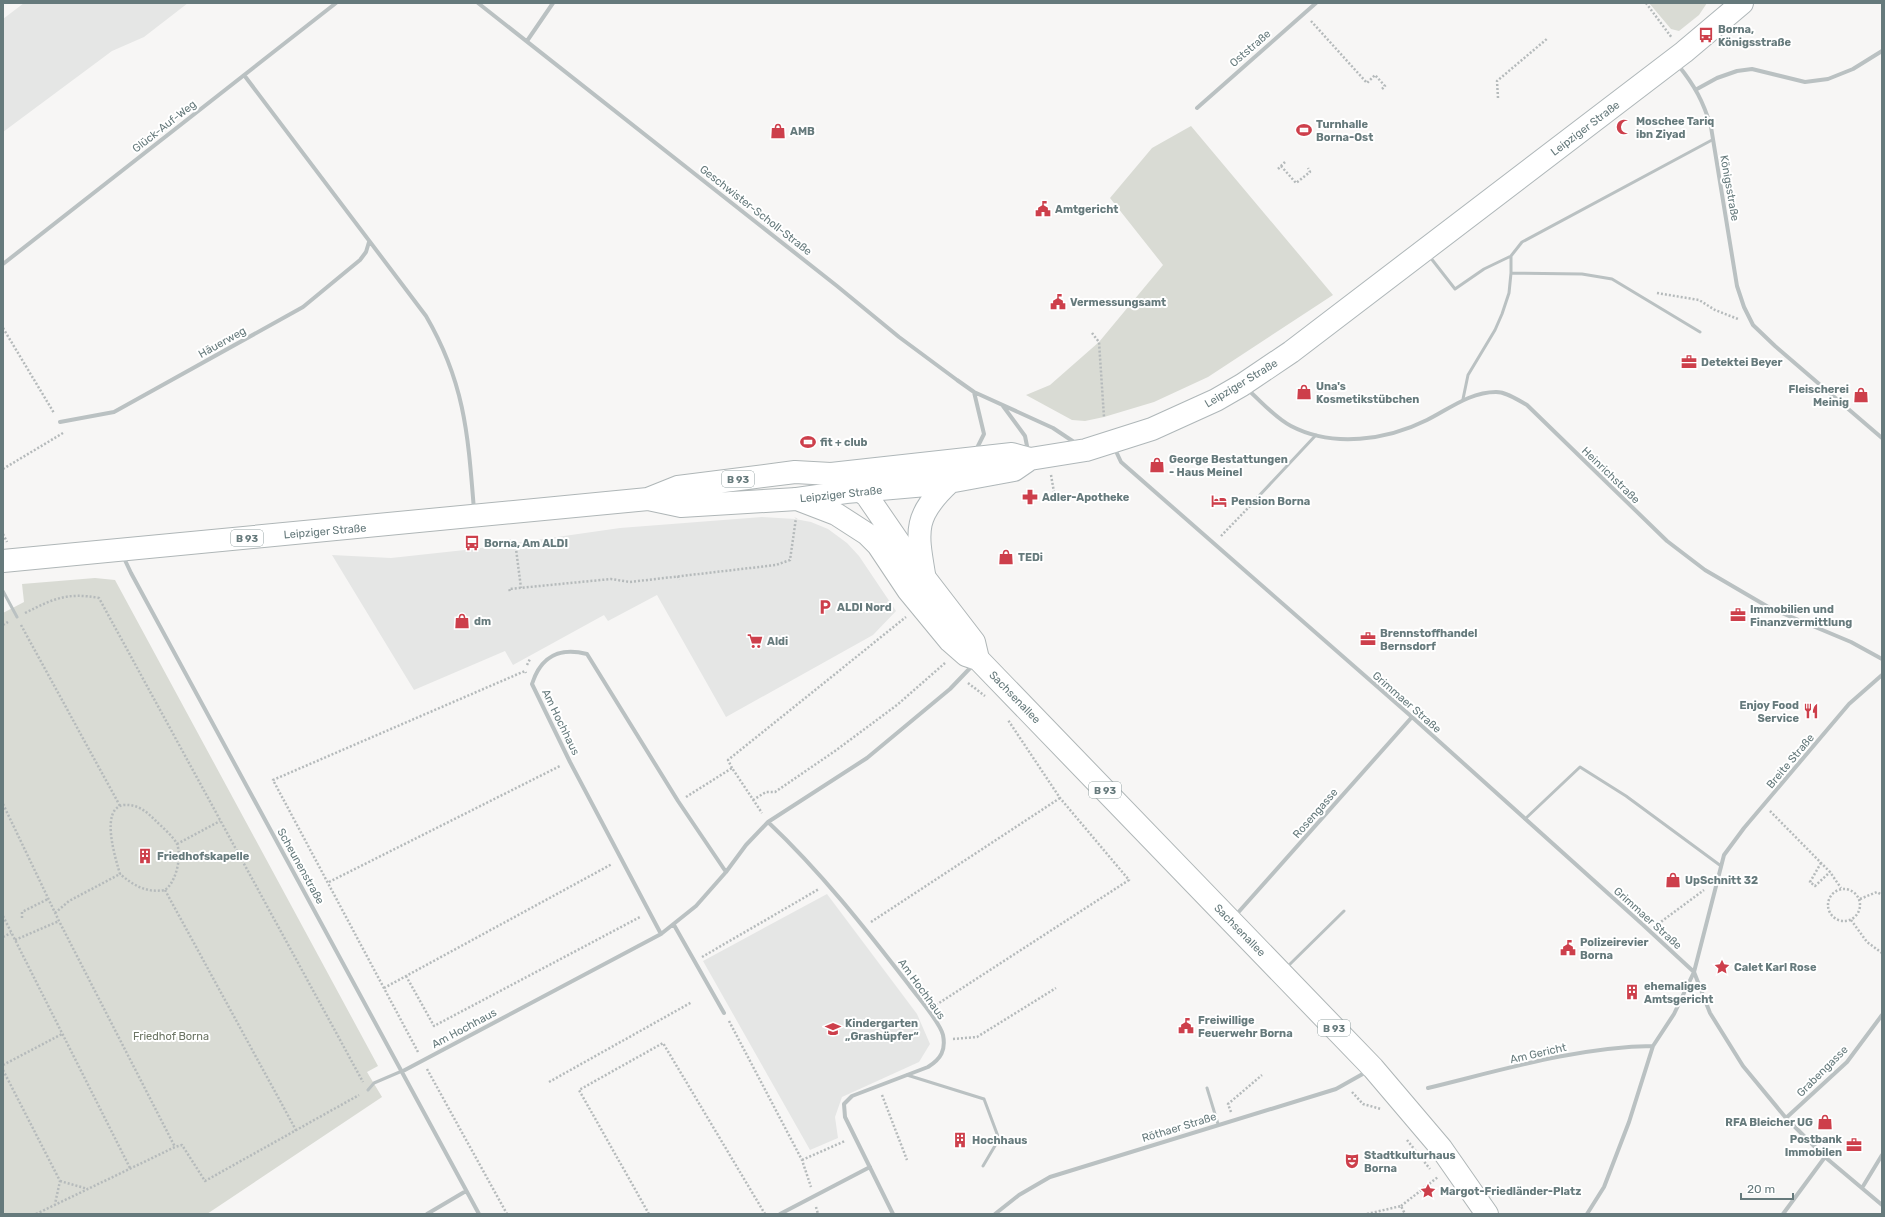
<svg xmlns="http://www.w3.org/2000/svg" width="1885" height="1217" font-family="Rubik,sans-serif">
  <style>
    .built { fill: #e5e6e5 }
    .green { fill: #d9dbd4 }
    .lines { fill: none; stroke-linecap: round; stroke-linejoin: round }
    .secondary-casing { stroke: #afb7b9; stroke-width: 24 }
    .primary-casing { stroke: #afb6b7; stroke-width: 24 }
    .path { stroke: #b5babb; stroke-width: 2.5; stroke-dasharray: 2 2; stroke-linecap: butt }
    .lane { stroke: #bac1c2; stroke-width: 3 }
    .street { stroke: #bac1c2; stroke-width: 4 }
    .secondary { stroke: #fff; stroke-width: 22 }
    .primary { stroke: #fff; stroke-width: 22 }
    .labels { text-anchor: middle; stroke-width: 4; stroke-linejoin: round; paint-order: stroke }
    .shield { fill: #fff; stroke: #94a2a3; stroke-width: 1 }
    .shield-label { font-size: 10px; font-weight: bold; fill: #667a7c }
    .poi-label { font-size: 11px; font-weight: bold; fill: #667a7c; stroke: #fff; text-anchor: start }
    .street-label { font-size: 11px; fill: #667a7c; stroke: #fff }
    .park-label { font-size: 11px; fill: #6c7564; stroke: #fff }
  </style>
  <rect width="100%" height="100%" fill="#f7f6f5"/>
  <path class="built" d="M24,3H188L144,37L112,51L3,132V19Z
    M762,517L795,519L811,522L828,529L847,543L859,556L896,611L873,635L726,717L657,595L608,621L604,615L513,665L505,651L414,690L332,555L391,558L474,549L620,528Z
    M827,894L917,1014L930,1044L919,1062L842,1097L835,1117L838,1138L810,1150L703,961Z"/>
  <path class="green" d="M1649,3H1707L1699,15L1679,31L1671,29Z
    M1191,126L1333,295L1208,377L1154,402L1104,417L1085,421L1072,420L1026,395L1050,385L1099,342L1163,265L1110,198L1152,148Z
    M95,578L115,580L378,1066L367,1072L382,1097L207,1214H3V613L24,602L22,584Z"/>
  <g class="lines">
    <defs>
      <path id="secondary" d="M831,474L1012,454L1030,459L1086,450L1152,429L1216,400L1242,385L1291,352L1684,52L1742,3
        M797,499L846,492L938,484L1014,470L1030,459
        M925,580C917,532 912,517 950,482"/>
      <path id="primary" d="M648,499L681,506L797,499L836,514L867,534L878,545L908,590L950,641L966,655L978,659L1373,1068L1441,1148L1487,1214
        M3,561L648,499L678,487L795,472L831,474L856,487L867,496L911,560L974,642L978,659"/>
    </defs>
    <use href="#secondary" class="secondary-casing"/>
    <use href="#primary" class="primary-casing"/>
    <path class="path" d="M1646,3L1672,38
      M1311,21L1367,83L1375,75L1385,86L1382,89
      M1498,98L1497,81L1548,38
      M1281,166L1296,183L1310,172L1308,168
      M1278,169L1285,162
      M1657,293L1699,300L1715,310L1738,319
      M3,328L54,413
      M1092,333L1099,342L1104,417
      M3,469L63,433
      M1051,475L1055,498
      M3,534L7,542
      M1221,536L1251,505
      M501,541H515L521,588
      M678,576L679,580
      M510,591L509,589L611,579L630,582L776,565L790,560L796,518
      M25,613C53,599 67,592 99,598L363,1082
      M3,625L8,622
      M21,625L120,806
      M527,665L530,659
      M968,683L985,696
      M732,768L728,760L906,617
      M686,797L732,768L762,813
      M753,800L766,792H775L835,751L897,705L945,663
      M3,804L59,921L175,1147
      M1770,811L1830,872L1841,888
      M177,844L220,821
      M1821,863L1810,882L1815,886L1830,872
      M329,882L560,766
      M1828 905a16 16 0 1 1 32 0a16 16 0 1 1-32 0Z
      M165,890L297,1132
      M1860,899L1877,892L1882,895
      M55,913L69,901L120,874C116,860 99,808 124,805C138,804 147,812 156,821C162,827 173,836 177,844C182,857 176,882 165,890C147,893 134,886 120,874
      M3,916L130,1168
      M22,918V912L48,899
      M1851,920L1867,942L1882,953
      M871,922L1060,798
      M1658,924L1704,890
      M3,937L11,933
      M15,940L59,921
      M702,957L819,889
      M406,976L434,1026L640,917
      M384,988L612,864
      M936,1005L1129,880L1060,798L1008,720
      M729,1021L802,1160L811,1187
      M953,1039L977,1037L1056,988
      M418,1052L273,780L518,674L525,671L526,673
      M3,1065L62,1034
      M427,1069L507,1214
      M3,1070L60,1181L55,1204
      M549,1082L692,1002
      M1352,1092L1363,1104L1381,1109
      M882,1095L907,1160
      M1231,1112L1228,1104L1262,1075
      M1407,1140L1430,1169
      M802,1160L845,1141
      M60,1181L88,1189
      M1401,1206L1438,1177
      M816,1207L818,1214
      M36,1214L175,1147L182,1145L205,1181L359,1095
      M649,1214L579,1090L663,1043L765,1214
      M1367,1214L1401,1206L1405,1214"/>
    <path class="lane" d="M1511,256V273L1582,274L1612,279L1700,332
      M1430,257L1455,289L1484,269L1511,256L1522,242L1712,140
      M1463,399L1468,375L1495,330L1502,314L1509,293L1511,273
      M1257,498L1316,435
      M3,591L17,617
      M1525,819L1580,767L1626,796L1721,866
      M1287,967L1344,911
      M907,1075L984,1099L999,1139L983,1166
      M1207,1088L1218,1124
      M368,1090L374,1083L402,1071"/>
    <path class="street" d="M478,3L837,286L899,337L957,380L974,392L1053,428L1077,444
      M527,41L553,3
      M1678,65C1695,86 1703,101 1711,127L1737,286L1744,307L1753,325L1775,346L1882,438
      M244,75L426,316C465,383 468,435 474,510
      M1697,89L1717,78L1737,71L1752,69L1805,82L1828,79L1853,69L1882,51
      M1197,108L1316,3
      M3,264L336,3
      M1247,389C1261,401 1275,418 1291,426C1333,448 1387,440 1427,420C1449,409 1470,392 1496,392C1507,392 1518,400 1527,405L1667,541L1705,570L1770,608L1851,642L1882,659
      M974,392L984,434L976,450
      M1003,406L1025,436L1028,451
      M60,422L114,412L303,307L360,260L366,252L369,242
      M1114,447L1121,462L1412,717L1641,923L1694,972L1710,1013L1743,1066L1786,1118L1825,1157L1882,1205
      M123,556L131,573L479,1214
      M768,822C821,872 865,928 909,985C917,996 940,1022 943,1035C946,1050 941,1059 928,1067L852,1096L844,1104L845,1117L893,1214
      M1235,916L1412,717
      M674,925L724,1013
      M661,934L570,762L532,684C541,656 559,647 587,654L678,801L726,872
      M403,1071L661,934L696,906L726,872L746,845L768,822L867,758L950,689L973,665
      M1428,1088C1502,1070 1577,1047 1653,1046
      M1786,1118L1847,1062L1882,1015
      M1862,1188L1882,1155
      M427,1214L466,1191
      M780,1214L870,1167
      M995,1214L1019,1195L1050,1177L1336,1089L1368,1071
      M1587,1214L1604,1187L1629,1122L1653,1046L1674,1014L1694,972L1724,855L1744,828L1849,704L1882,675
      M1783,1214L1825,1157"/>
    <use href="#secondary" class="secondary"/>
    <use href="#primary" class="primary"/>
  </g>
  <defs>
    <symbol id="bus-bare" viewBox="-9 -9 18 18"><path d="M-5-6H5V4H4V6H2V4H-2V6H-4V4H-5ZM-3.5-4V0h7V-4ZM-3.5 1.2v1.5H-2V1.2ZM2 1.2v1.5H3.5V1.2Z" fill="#cd3f4b" stroke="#fff" stroke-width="2.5" paint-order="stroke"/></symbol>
    <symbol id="mosque-bare" viewBox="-9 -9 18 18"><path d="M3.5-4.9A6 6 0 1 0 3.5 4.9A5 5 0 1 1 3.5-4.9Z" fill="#cd3f4b" stroke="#fff" stroke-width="2.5" paint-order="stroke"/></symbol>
    <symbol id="stadium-bare" viewBox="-9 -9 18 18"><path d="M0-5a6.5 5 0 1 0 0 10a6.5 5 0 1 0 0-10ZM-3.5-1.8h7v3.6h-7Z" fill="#cd3f4b" stroke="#fff" stroke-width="2.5" paint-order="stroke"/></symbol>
    <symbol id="shop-bare" viewBox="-9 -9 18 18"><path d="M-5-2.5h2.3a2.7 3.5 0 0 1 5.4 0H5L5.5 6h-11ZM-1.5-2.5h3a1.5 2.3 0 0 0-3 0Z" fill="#cd3f4b" stroke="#fff" stroke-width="2.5" paint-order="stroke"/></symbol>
    <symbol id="civic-bare" viewBox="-9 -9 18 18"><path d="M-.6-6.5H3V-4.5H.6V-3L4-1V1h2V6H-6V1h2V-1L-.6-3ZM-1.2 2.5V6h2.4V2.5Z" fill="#cd3f4b" stroke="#fff" stroke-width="2.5" paint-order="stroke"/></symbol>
    <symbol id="office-bare" viewBox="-9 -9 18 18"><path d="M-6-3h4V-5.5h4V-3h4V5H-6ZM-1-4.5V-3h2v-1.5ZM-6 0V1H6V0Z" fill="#cd3f4b" stroke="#fff" stroke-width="2.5" paint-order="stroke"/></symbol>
    <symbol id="pharmacy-bare" viewBox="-9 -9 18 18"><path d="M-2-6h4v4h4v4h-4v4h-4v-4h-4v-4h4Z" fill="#cd3f4b" stroke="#fff" stroke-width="2.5" paint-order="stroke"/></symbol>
    <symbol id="hotel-bare" viewBox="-9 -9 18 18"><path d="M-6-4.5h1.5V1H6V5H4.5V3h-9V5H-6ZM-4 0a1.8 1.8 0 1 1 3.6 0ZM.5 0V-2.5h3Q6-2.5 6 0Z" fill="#cd3f4b" stroke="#fff" stroke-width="2.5" paint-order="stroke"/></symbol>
    <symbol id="parking-bare" viewBox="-9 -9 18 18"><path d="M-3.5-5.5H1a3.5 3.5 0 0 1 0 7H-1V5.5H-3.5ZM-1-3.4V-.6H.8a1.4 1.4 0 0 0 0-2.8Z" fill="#cd3f4b" stroke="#fff" stroke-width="2.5" paint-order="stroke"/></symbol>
    <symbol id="supermarket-bare" viewBox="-9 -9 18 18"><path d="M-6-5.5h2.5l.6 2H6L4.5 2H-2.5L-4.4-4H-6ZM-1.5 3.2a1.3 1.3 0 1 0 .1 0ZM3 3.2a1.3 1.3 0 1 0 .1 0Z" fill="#cd3f4b" stroke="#fff" stroke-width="2.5" paint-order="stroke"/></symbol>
    <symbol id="restaurant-bare" viewBox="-9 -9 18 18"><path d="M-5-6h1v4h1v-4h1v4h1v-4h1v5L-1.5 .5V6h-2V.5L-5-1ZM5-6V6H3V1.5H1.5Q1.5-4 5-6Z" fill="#cd3f4b" stroke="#fff" stroke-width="2.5" paint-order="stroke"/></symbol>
    <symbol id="building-bare" viewBox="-9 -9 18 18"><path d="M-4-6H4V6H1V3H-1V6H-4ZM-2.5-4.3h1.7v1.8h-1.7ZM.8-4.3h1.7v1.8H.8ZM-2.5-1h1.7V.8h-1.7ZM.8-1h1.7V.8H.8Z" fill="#cd3f4b" stroke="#fff" stroke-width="2.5" paint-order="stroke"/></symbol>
    <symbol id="sight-bare" viewBox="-9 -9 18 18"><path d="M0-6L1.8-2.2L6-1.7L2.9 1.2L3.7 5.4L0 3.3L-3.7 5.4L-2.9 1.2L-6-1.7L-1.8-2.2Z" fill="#cd3f4b" stroke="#fff" stroke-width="2.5" paint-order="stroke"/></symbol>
    <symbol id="school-bare" viewBox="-9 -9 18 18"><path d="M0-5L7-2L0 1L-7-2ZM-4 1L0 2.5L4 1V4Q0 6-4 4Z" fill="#cd3f4b" stroke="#fff" stroke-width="2.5" paint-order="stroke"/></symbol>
    <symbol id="theatre-bare" viewBox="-9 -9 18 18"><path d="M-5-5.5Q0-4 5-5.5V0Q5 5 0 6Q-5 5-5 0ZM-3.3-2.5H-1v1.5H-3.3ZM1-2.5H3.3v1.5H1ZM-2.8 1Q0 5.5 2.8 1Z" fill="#cd3f4b" stroke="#fff" stroke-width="2.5" paint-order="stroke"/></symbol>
  </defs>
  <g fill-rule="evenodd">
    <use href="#bus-bare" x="1695" y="24" width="22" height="22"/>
    <use href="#mosque-bare" x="1613" y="116" width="22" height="22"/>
    <use href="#stadium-bare" x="1293" y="119" width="22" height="22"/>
    <use href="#shop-bare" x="767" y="120" width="22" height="22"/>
    <use href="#civic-bare" x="1032" y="198" width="22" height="22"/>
    <use href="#civic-bare" x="1047" y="291" width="22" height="22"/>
    <use href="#office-bare" x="1678" y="351" width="22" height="22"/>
    <use href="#shop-bare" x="1293" y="381" width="22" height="22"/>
    <use href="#shop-bare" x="1850" y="384" width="22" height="22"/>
    <use href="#stadium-bare" x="797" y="431" width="22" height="22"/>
    <use href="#shop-bare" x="1146" y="454" width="22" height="22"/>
    <use href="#pharmacy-bare" x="1019" y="486" width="22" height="22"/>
    <use href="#hotel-bare" x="1208" y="490" width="22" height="22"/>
    <use href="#bus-bare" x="461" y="532" width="22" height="22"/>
    <use href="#shop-bare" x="995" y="546" width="22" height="22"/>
    <use href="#parking-bare" x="814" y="596" width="22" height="22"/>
    <use href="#office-bare" x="1727" y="604" width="22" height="22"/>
    <use href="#shop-bare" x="451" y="610" width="22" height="22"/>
    <use href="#office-bare" x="1357" y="628" width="22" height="22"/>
    <use href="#supermarket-bare" x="744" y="630" width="22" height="22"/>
    <use href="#restaurant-bare" x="1800" y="700" width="22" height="22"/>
    <use href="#building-bare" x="134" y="845" width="22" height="22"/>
    <use href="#shop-bare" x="1662" y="869" width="22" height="22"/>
    <use href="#civic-bare" x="1557" y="937" width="22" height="22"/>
    <use href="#sight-bare" x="1711" y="956" width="22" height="22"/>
    <use href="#building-bare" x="1621" y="981" width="22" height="22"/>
    <use href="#civic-bare" x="1175" y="1015" width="22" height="22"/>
    <use href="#school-bare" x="822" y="1018" width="22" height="22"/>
    <use href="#shop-bare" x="1814" y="1111" width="22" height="22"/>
    <use href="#building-bare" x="949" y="1129" width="22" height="22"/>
    <use href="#office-bare" x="1843" y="1134" width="22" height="22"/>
    <use href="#theatre-bare" x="1341" y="1150" width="22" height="22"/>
    <use href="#sight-bare" x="1417" y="1180" width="22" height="22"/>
  </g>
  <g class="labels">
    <g class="shield">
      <rect x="722" y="471" width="32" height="16" rx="3"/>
      <rect x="231" y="530" width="32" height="16" rx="3"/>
      <rect x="1089" y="782" width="32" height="16" rx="3"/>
      <rect x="1318" y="1020" width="32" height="16" rx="3"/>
    </g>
    <g class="shield-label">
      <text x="738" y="483">B 93</text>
      <text x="247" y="542">B 93</text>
      <text x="1105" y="794">B 93</text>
      <text x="1334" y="1032">B 93</text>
    </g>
    <g class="poi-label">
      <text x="1718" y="33">Borna,<tspan x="1718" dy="13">Königsstraße</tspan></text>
      <text x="1636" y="125">Moschee Tariq<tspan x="1636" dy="13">ibn Ziyad</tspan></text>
      <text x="1316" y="128">Turnhalle<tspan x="1316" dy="13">Borna-Ost</tspan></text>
      <text x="790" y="135">AMB</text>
      <text x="1055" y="213">Amtgericht</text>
      <text x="1070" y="306">Vermessungsamt</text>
      <text x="1701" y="366">Detektei Beyer</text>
      <text x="1316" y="390">Una's<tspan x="1316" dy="13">Kosmetikstübchen</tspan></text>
      <text x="1849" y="393" text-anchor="end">Fleischerei<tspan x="1849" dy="13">Meinig</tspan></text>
      <text x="820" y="446">fit + club</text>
      <text x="1169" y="463">George Bestattungen<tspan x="1169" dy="13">- Haus Meinel</tspan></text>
      <text x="1042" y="501">Adler-Apotheke</text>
      <text x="1231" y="505">Pension Borna</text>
      <text x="484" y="547">Borna, Am ALDI</text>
      <text x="1018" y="561">TEDi</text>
      <text x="837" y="611">ALDI Nord</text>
      <text x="1750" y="613">Immobilien und<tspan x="1750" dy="13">Finanzvermittlung</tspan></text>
      <text x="474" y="625">dm</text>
      <text x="1380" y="637">Brennstoffhandel<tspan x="1380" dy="13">Bernsdorf</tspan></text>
      <text x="767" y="645">Aldi</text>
      <text x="1799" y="709" text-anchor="end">Enjoy Food<tspan x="1799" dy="13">Service</tspan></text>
      <text x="157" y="860">Friedhofskapelle</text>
      <text x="1685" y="884">UpSchnitt 32</text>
      <text x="1580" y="946">Polizeirevier<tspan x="1580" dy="13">Borna</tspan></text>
      <text x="1734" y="971">Calet Karl Rose</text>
      <text x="1644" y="990">ehemaliges<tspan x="1644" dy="13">Amtsgericht</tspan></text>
      <text x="1198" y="1024">Freiwillige<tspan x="1198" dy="13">Feuerwehr Borna</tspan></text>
      <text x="845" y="1027">Kindergarten<tspan x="845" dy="13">„Grashüpfer“</tspan></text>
      <text x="1813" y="1126" text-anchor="end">RFA Bleicher UG</text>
      <text x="1842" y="1143" text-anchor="end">Postbank<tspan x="1842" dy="13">Immobilen</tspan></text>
      <text x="972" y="1144">Hochhaus</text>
      <text x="1364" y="1159">Stadtkulturhaus<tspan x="1364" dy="13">Borna</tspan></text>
      <text x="1440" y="1195">Margot-Friedländer-Platz</text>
    </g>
    <g class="street-label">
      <text transform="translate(1250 48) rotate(-41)" y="4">Oststraße</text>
      <text transform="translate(164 126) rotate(-38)" y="4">Glück-Auf-Weg</text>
      <text transform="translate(1585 128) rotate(-37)" y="4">Leipziger Straße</text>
      <text transform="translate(1730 188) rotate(80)" y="4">Königsstraße</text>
      <text transform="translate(756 210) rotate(38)" y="4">Geschwister-Scholl-Straße</text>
      <text transform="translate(222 342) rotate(-29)" y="4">Häuerweg</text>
      <text transform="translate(1241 383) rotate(-31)" y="4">Leipziger Straße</text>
      <text transform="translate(1611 475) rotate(44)" y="4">Heinrichstraße</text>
      <text transform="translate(841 494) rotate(-6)" y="4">Leipziger Straße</text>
      <text transform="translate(325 531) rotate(-5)" y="4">Leipziger Straße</text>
      <text transform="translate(1015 697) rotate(46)" y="4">Sachsenallee</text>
      <text transform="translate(1407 702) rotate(41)" y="4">Grimmaer Straße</text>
      <text transform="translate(561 722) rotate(64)" y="4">Am Hochhaus</text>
      <text transform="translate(1790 761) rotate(-50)" y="4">Breite Straße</text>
      <text transform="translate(1315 813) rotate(-49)" y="4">Rosengasse</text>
      <text transform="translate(301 866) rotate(61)" y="4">Scheunenstraße</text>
      <text transform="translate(1648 918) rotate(42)" y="4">Grimmaer Straße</text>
      <text transform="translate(1240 930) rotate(46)" y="4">Sachsenallee</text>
      <text transform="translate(922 989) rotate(54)" y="4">Am Hochhaus</text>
      <text transform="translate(464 1028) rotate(-28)" y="4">Am Hochhaus</text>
      <text transform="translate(1538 1053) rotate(-13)" y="4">Am Gericht</text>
      <text transform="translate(1822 1071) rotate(-45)" y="4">Grabengasse</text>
      <text transform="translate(1179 1127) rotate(-17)" y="4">Röthaer Straße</text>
    </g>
    <g class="park-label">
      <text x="171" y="1040">Friedhof Borna</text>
    </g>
  </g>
  <rect width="1885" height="1217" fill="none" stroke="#667a7c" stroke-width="8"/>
  <path d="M1741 1193v6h52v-6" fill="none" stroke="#667a7c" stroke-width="2"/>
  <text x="1747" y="1193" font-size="12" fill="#667a7c" stroke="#ffffff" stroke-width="3" paint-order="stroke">20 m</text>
</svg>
